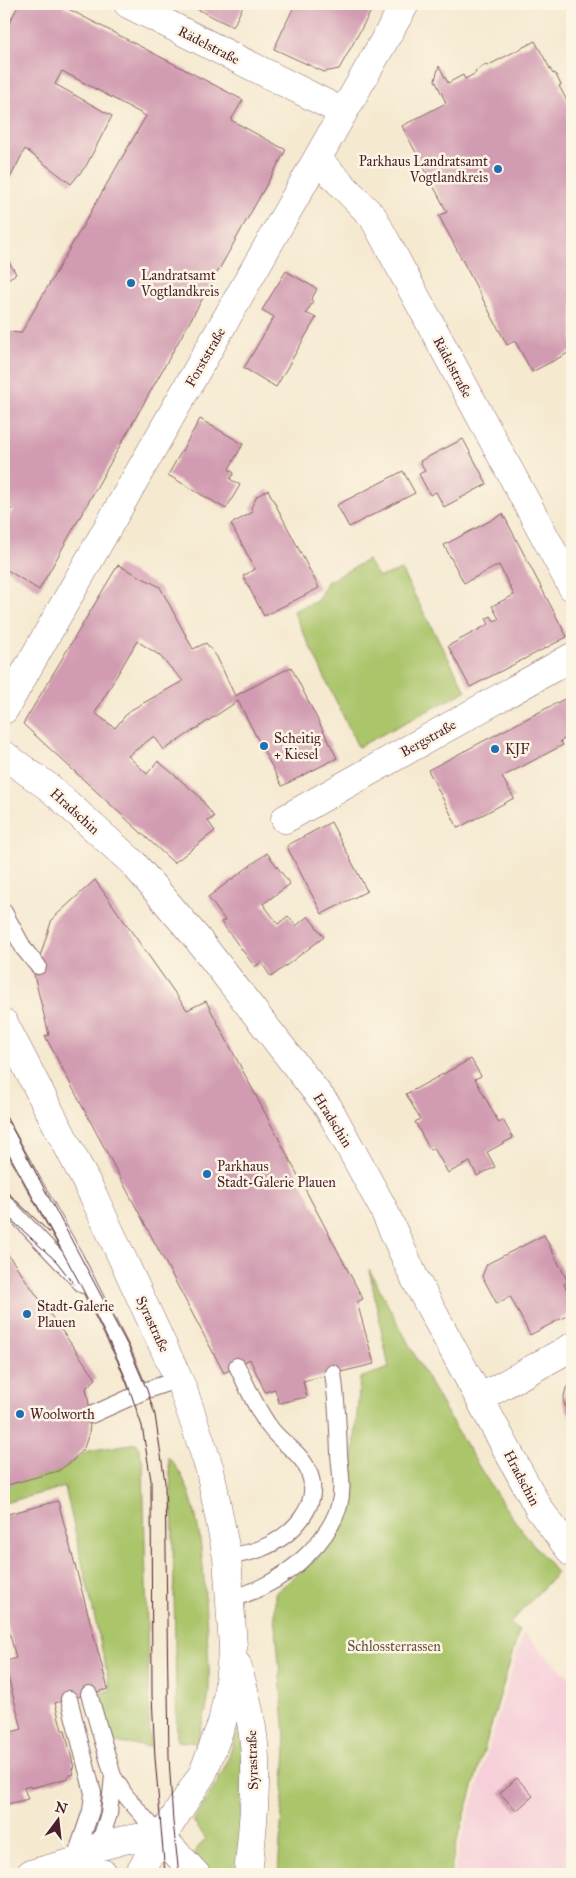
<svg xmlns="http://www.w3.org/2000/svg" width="576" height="1878" font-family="'IM FELL Great Primer',serif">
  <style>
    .built { fill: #f6cfd9 }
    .green { fill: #aac56b; stroke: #7a724b }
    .building { fill: #d19bb1; fill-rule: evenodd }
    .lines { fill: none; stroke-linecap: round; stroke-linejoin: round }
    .lane-casing { stroke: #866665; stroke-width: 18 }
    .street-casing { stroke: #866665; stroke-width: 29 }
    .lane { stroke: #fff; stroke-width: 16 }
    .street { stroke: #fff; stroke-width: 28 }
    .tram { stroke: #4a1f2b; stroke-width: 1 }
    .poi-dot { fill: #1f6fb2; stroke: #fcf5e5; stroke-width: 2 }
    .labels { text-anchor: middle; stroke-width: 5; stroke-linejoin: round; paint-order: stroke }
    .street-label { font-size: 14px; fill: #4a1f2b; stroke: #fcf5e5 }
    .poi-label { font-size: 14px; fill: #4a1f2b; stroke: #fcf5e5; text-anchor: start }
    .park-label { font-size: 14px; fill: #67513e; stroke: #fcf5e5 }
  </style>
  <rect width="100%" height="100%" fill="#fcf5e5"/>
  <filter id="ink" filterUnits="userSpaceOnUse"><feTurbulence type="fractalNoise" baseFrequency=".02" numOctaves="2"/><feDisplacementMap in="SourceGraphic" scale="10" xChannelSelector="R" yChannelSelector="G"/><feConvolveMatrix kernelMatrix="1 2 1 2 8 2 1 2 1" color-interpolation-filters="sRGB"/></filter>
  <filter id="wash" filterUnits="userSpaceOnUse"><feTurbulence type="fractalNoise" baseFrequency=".0096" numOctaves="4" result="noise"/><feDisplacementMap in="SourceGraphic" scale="20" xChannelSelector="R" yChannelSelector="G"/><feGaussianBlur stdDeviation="1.12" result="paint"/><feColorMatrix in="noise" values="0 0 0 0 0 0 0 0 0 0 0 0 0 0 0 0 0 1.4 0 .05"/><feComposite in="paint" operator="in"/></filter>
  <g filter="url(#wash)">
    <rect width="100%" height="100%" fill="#f5e9d0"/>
    <path class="built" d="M523,1633L572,1680V1874H454L460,1845Z"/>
    <path class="green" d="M367,560L379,577L401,570L466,691L358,747L293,611L317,601L327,582Z
      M369,1269C411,1349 453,1429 503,1504C519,1528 539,1551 557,1573L510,1623L519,1631L456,1845L450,1874H278L286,1749L275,1615V1593L330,1547L350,1500L360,1378L389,1368Z
      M137,1443L143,1463L150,1747L111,1742L98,1694L111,1690L65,1487L4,1503V1485L58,1471L88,1451Z
      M168,1457C202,1491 203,1568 206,1614C207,1640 210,1665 209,1691C208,1708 201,1726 197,1743L177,1741L172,1493Z
      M239,1726L243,1727L240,1874H214L193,1853L206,1839L193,1821L218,1781L227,1762Z"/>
    <g id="blocks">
      <path class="building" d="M19,4H59L243,100L231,120L286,150L39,590L4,568V522L13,511L4,501V332L21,333L146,116L62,71L55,84L112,116L86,166L71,184L25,149L4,190V34Z
        M187,4H244L233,27Z
        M295,4H304L315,9L318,4H375L339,69L324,72L274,49Z
        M535,41L553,74L555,73L561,85L559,86L570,106L572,105V351L532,372L515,341L507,345L439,216L447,212L402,126L446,103L435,80L439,66L448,83L463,75L465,79L476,73L475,71L486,64L487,66Z
        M4,253L16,274L4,281Z
        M286,271L317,289L311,300L313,302L306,313L316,318L276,387L244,368L274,317L262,310Z
        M200,419L243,444L229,469L234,473L230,479L240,485L226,509L168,475Z
        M463,439L487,484L444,507L436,492L430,495L419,474L425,471L420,461Z
        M403,471L415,493L349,527L337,505Z
        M268,490L319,588L264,616L243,576L255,569L231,524L253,512L251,508L257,496Z
        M503,514L567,637L470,687L448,646L489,624L486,619L491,616L494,621L499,619L492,606L514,595L499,565L464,583L444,545Z
        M118,565L160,587L193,649L206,643L217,657L235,696L291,667L337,758L282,786L238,701L164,750L154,736L128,756L147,774L158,761L199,796L214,817L208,821L215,831L174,863L23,724ZM137,641L159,655L183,681L129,711L115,728L95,713Z
        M572,695V743L569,737L560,741L563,745L502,777L514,798L458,828L428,770Z
        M331,822L367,891L322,914L287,847L288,845Z
        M267,853L290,884L263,904L278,924L288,916L296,926L308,916L324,937L271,977L261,962L255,967L221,922L225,920L208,897Z
        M95,880L187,1010L206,1001L363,1299L357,1302L374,1364L303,1381L307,1397L279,1403L275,1389L265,1392L250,1359L224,1373L45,1036L49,1035L34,975L52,919Z
        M471,1059L481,1076L475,1079L499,1123L503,1120L513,1138L487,1152L495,1167L477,1176L470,1162L448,1173L434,1148L430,1150L415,1122L420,1119L406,1094Z
        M544,1235L568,1282L564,1284L572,1300V1313L530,1335L510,1296L497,1304L482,1276L487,1264Z
        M4,1249L96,1379L86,1388L91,1415L89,1433L84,1448L71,1462L58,1471L4,1486Z
        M572,1385V1420L563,1401L566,1388Z
        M58,1501L108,1689L55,1703L62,1730H65L74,1768H72L74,1774L68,1776V1778L31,1788L30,1786L24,1788L28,1799L4,1805V1734L22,1729L4,1662L16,1658L4,1612V1515Z
        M517,1778L533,1796L516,1811L500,1793Z"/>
    </g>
  </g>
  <g filter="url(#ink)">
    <use href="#blocks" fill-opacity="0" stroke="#866665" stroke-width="1"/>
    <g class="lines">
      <defs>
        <path id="lane" d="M4,912L24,949L38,966
          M4,1130L75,1258L125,1357L140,1393
          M4,1202L83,1285
          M91,1415L147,1390L179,1379
          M227,1557C238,1555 250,1553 260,1549C291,1537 324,1505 308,1470C301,1453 283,1444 272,1430C257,1411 248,1388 237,1366
          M230,1600C241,1596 252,1592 262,1587C293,1572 329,1540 339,1506C344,1488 340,1471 339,1453C338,1426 337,1400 333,1373
          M89,1694L113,1776L125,1795L162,1838
          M69,1699L93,1793L91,1811L74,1861
          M98,1847L109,1814L113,1776"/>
        <path id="street" d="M128,4L343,112
          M317,159L373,217L572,587
          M4,710L405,4
          M4,755L50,788L133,863L196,937L328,1107L383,1208L414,1277L539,1509L572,1553
          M285,819L572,657
          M4,1023L93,1195L183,1389L210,1470L227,1557L233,1647L227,1698L222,1723L203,1773L138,1874
          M480,1398L572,1347
          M237,1665C246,1696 254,1727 255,1759C256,1798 252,1836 248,1874
          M162,1838L196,1874
          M74,1862L93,1868L104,1874
          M30,1874L74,1862L98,1847L124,1840L143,1837L162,1838"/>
      </defs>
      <use href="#lane" class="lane-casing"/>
      <use href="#street" class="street-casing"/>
      <use href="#lane" class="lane"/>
      <use href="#street" class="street"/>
      <path class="tram" d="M4,1113L129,1348L147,1390L155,1415L165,1482L169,1758L173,1822L179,1874
        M4,1145L78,1280L117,1358L126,1379L142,1426L151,1480L152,1695L155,1758L165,1874
        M4,1189L49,1232
        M4,1213L56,1261L74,1284"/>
    </g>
  </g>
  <g class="poi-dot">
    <circle cx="498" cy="169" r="5"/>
    <circle cx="131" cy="283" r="5"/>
    <circle cx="264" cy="746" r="5"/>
    <circle cx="495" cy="749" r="5"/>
    <circle cx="207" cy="1174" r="5"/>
    <circle cx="27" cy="1314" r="5"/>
    <circle cx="20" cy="1414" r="5"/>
  </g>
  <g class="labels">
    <g class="street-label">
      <text transform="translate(209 45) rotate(27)" y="5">Rädelstraße</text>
      <text transform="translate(205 357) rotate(-60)" y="5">Forststraße</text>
      <text transform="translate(453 367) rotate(62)" y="5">Rädelstraße</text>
      <text transform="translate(428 738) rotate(-29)" y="5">Bergstraße</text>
      <text transform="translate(75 811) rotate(42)" y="5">Hradschin</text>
      <text transform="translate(333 1120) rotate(58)" y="5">Hradschin</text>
      <text transform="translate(153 1324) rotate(65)" y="5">Syrastraße</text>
      <text transform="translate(522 1478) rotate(62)" y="5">Hradschin</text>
      <text transform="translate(252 1760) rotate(-92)" y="5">Syrastraße</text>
    </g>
    <g class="poi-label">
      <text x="488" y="166" text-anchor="end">Parkhaus Landratsamt<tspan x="488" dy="16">Vogtlandkreis</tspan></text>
      <text x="141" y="280">Landratsamt<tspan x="141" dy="16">Vogtlandkreis</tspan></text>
      <text x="274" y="743">Scheitig<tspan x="274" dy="16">+ Kiesel</tspan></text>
      <text x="505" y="754">KJF</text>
      <text x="217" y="1171">Parkhaus<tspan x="217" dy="16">Stadt-Galerie Plauen</tspan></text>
      <text x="37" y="1311">Stadt-Galerie<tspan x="37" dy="16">Plauen</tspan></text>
      <text x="30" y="1419">Woolworth</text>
    </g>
    <g class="park-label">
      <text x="394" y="1651">Schlossterrassen</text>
    </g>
  </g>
  <rect width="576" height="1878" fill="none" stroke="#fcf5e5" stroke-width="20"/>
  <g transform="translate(58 1820) rotate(15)" stroke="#fcf5e5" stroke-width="4" paint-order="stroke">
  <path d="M0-4L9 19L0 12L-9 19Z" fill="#4a1f2b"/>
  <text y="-8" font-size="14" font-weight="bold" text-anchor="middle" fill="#4a1f2b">N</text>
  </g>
</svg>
